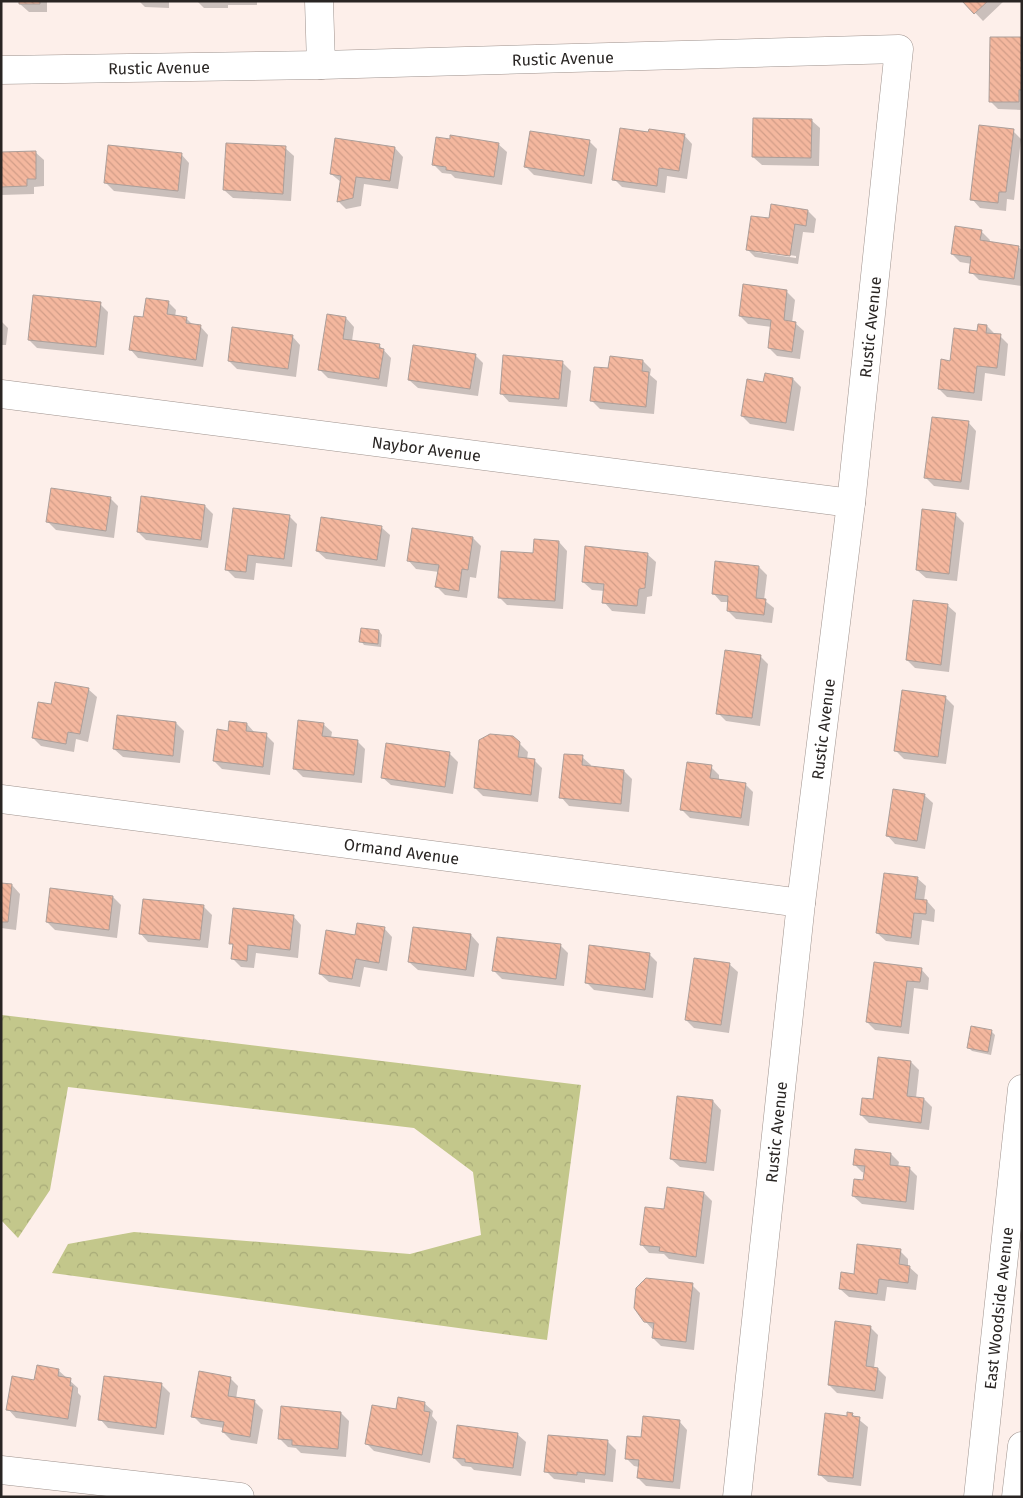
<svg xmlns="http://www.w3.org/2000/svg" width="1023" height="1498" font-family="'Fira Sans',sans-serif">
  <style>
    .forest { fill: url(#forest-crowns) }
    .shadow { fill: #0003; fill-rule: evenodd }
    .building { fill: url(#building-back-hatch); stroke: #ac9f9a }
    .lines { fill: none; stroke-linecap: round; stroke-linejoin: round }
    .minor-casing { stroke: #9e928d; stroke-width: 29 }
    .primary-casing { stroke: #9e928d; stroke-width: 29 }
    .minor { stroke: #fff; stroke-width: 28 }
    .primary { stroke: #fff; stroke-width: 28 }
    .labels { text-anchor: middle; stroke-width: 4.5; stroke-linejoin: round; paint-order: stroke }
    .street-label { font-size: 16px; fill: #292523; stroke: #fff }
  </style>
  <defs>
    <pattern id="forest-crowns" width="20" height="18" patternUnits="userSpaceOnUse" patternTransform="scale(1.25)"><rect width="20" height="18" fill="#c3c78b"/><path d="M2 6a3 3 0 1 1 6 0M12 15a3 3 0 1 1 6 0" fill="none" stroke="#a8ab78"/></pattern>
    <pattern id="building-back-hatch" width="6" height="6" patternUnits="userSpaceOnUse" patternTransform="scale(1.25)"><rect width="6" height="6" fill="#f4b79e"/><path d="M-1 5l2 2M0 0l6 6M5-1l2 2" fill="none" stroke="#d19d88"/></pattern>
  </defs>
  <rect width="100%" height="100%" fill="#fdefea"/>
  <path class="forest" d="M2,1015L581,1085L547,1340L52,1273L68,1244L134,1232L410,1254L481,1235L473,1172L414,1128L68,1087L50,1190L18,1238L1,1220Z"/>
  <path class="shadow" d="M20,1H47V12H29L20,4Z
    M139,1H169V8L145,7Z
    M197,1H257V5H228V8H204Z
    M964,1H1004L983,21Z
    M1022,39V110L998,109L990,101Z
    M811,120L820,128L819,166L762,165L753,157Z
    M1013,131L1021,139L1014,200L1007,199L1006,211L980,208L972,199Z
    M684,135L692,144L687,179L667,176L665,193L622,187L614,179Z
    M589,141L597,149L592,184L534,175L525,166Z
    M498,144L507,152L502,185L455,178L451,174L442,173L434,165Z
    M285,148L294,156L291,201L233,198L224,190Z
    M395,148L403,157L398,189L364,184L361,206L346,209L338,201L341,182L331,174Z
    M35,152L44,160V186L34,187V194L1,195V153Z
    M181,154L189,163L185,199L114,191L106,183Z
    M808,211L816,219L814,233L803,232L798,264L755,257L747,249L770,220ZM755,250L796,256V258L755,252Z
    M981,231L990,240L989,243L1018,247L1022,250V286L979,280L971,272L972,264L960,262L952,254Z
    M787,292L795,300L792,323H795L804,331L800,359L777,356L769,348L772,327L748,324L740,316Z
    M168,302L176,310L175,317L186,318L193,325L200,326L208,335L203,367L138,358L130,349L144,319Z
    M100,304L108,312L104,355L37,348L29,340Z
    M346,318L354,327L352,341L379,345L391,358L387,387L328,378L320,370Z
    M1,321L8,328L6,345H1Z
    M979,325L987,326L996,335L1000,336L1008,344L1005,376L985,373L982,401L947,397L939,389L952,362L978,332Z
    M292,336L300,345L296,377L237,369L229,361Z
    M475,355L483,363L478,396L418,388L409,380Z
    M643,361L651,369L650,375L657,381L654,414L600,409L592,401Z
    M562,362L571,371L567,407L509,402L501,393Z
    M793,379L801,387L794,431L750,424L742,416L764,383Z
    M968,422L976,431L969,490L934,486L926,478Z
    M110,498L118,506L114,538L56,530L48,522Z
    M205,506L213,514L208,548L146,540L138,532Z
    M955,514L964,523L957,581L926,578L917,570Z
    M289,516L297,524L292,567L256,563L254,580L235,578L227,570Z
    M381,527L390,535L385,567L326,559L317,551Z
    M473,538L481,546L476,578L470,577L467,598L445,595L437,587L439,572L416,569L408,560Z
    M559,542L567,551L563,609L507,605L499,597L534,555Z
    M647,554L656,562L652,596L647,597L645,614L612,611L604,602L605,591L592,590L583,582Z
    M759,567L767,575L764,600L774,608L772,623L736,619L728,611L729,602H721L713,593Z
    M947,605L956,613L949,672L915,668L907,660Z
    M379,631L382,635L381,647L364,645L361,641Z
    M760,656L768,664L760,726L726,721L718,713Z
    M88,689L97,697L88,742L76,739L74,752L41,746L33,738L52,706Z
    M946,698L954,706L946,764L904,759L896,751Z
    M176,723L184,731L180,763L123,757L114,749Z
    M247,724L255,733L266,735L274,743L270,775L222,769L214,761L229,732Z
    M323,724L332,732L331,738L357,741L365,749L362,783L303,777L294,768Z
    M519,743L528,752L527,759L534,760L542,768L538,802L483,796L475,788Z
    M449,753L458,762L453,794L391,785L382,777Z
    M582,757L591,765L590,768L624,771L632,779L629,812L569,806L561,797Z
    M711,767L719,775V781L745,784L753,792L749,826L690,818L682,810Z
    M924,795L933,803L925,849L895,844L887,835Z
    M917,878L926,886L924,901H927L935,910L934,922L922,920L919,945L886,941L877,933Z
    M1,884L12,885L20,894L16,930L1,928Z
    M51,889L113,897L121,905L117,938L55,930L47,922Z
    M204,907L212,915L208,948L148,942L140,933Z
    M293,916L301,925L298,958L256,953L254,968L241,967L233,959L234,947L231,943Z
    M384,928L392,937L387,971L364,967L360,987L329,982L320,974L356,937Z
    M471,935L479,944L474,977L418,970L409,962Z
    M560,945L568,953L564,986L502,979L494,971Z
    M649,954L657,962L653,998L594,990L586,982Z
    M729,964L738,972L729,1033L694,1028L686,1020Z
    M875,964L921,969L929,978L928,990L914,988L909,1034L875,1030L867,1022Z
    M991,1031L995,1035L991,1055L972,1051L968,1047Z
    M879,1058L911,1062L919,1070L916,1098L924,1099L932,1107L929,1130L869,1123L861,1115L874,1101Z
    M713,1101L721,1110L714,1171L680,1167L671,1159Z
    M891,1154L899,1162L898,1167L909,1168L917,1176L914,1210L862,1204L853,1196L864,1181L865,1173L862,1172L854,1164Z
    M704,1193L712,1201L704,1264L669,1259L664,1254L649,1253L641,1244Z
    M900,1251L908,1259V1266L918,1275L916,1290L887,1287L885,1301L849,1297L840,1289L855,1275Z
    M692,1285L700,1293L694,1350L661,1346L653,1338L654,1331L645,1321Z
    M870,1327L878,1335L874,1368L878,1369L886,1377L883,1399L837,1393L829,1385Z
    M58,1370L78,1388V1393L81,1396L76,1427L16,1418L8,1409Z
    M230,1378L238,1386L236,1399L255,1402L263,1410L257,1444L231,1440L223,1432L224,1428L201,1424L193,1416Z
    M161,1384L170,1393L164,1435L108,1428L100,1419Z
    M424,1403L433,1411L432,1416L437,1422L430,1463L374,1451L366,1443L397,1410Z
    M341,1413L349,1421L346,1457L301,1453L296,1448L288,1447L280,1439Z
    M852,1414L868,1427L861,1486L828,1482L819,1474L848,1417Z
    M679,1421L687,1430L680,1489L646,1486L638,1478L639,1467L634,1466L626,1458L643,1439Z
    M517,1434L526,1442L521,1476L474,1470L471,1467L462,1466L454,1458Z
    M608,1442L616,1450L613,1482L585,1479V1483L554,1479L546,1471Z"/>
  <path class="building" d="M19,1H40V4H19Z
    M962,1H988L974,14Z
    M990,37H1022V90H1019V102H989Z
    M753,118L812,119L811,158L752,157Z
    M979,125L1014,129L1006,192H999L998,203L970,200Z
    M620,128L648,132L649,129L685,134L679,171L659,168L657,186L612,180Z
    M530,131L590,140L584,176L524,167Z
    M450,135L499,143L494,177L446,170V167L432,165L436,137L450,139Z
    M335,138L395,147L390,181L356,177L353,198L337,202L341,176L330,174Z
    M226,143L286,146L283,194L223,190Z
    M108,145L182,153L178,191L104,183Z
    M36,151V179H27V186L1,187V152Z
    M771,204L808,210L806,226L795,224L790,256L746,250L751,216L769,218Z
    M955,226L982,230L980,240L1019,246L1014,279L969,273L971,257L951,254Z
    M743,284L787,290L784,320L796,322L792,352L768,348L771,320L739,316Z
    M33,295L101,302L96,347L28,340Z
    M146,298L169,301L167,314L187,317L186,323L201,325L196,360L129,350L134,316L143,317Z
    M327,314L346,317L343,339L380,344L379,348L384,349L379,379L318,370Z
    M978,324L987,325L986,333L1001,334L997,368L977,366L974,393L938,389L941,359L950,361L954,328L977,331Z
    M232,327L293,335L288,369L228,361Z
    M413,345L476,354L470,389L408,380Z
    M503,355L563,361L559,399L500,394Z
    M610,356L643,360L642,371L649,372L646,407L590,401L594,367L608,368Z
    M765,373L793,378L786,423L741,416L747,379L763,382Z
    M932,417L969,421L961,482L924,478Z
    M51,488L111,497L106,531L46,522Z
    M141,496L205,505L201,540L137,532Z
    M233,508L290,515L284,559L248,555L246,572L225,570Z
    M922,509L956,513L949,574L916,570Z
    M321,517L382,526L377,560L316,551Z
    M412,528L473,537L468,570L462,569L459,591L435,587L439,565L407,561Z
    M534,539L559,541L555,601L498,598L501,551L533,553Z
    M585,546L648,553L645,588L639,589L637,606L602,603L604,584L582,582Z
    M715,561L759,566L756,598L766,599L764,615L727,611L728,596L712,594Z
    M913,600L948,604L941,665L906,660Z
    M361,628L379,630L378,644L359,642Z
    M725,650L761,655L752,718L716,714Z
    M55,682L89,688L80,734L68,732L66,744L32,738L38,702L51,704Z
    M902,690L946,696L938,757L894,751Z
    M117,715L176,722L173,756L113,749Z
    M298,720L324,723L322,736L358,740L354,775L293,769Z
    M229,721L247,723L246,731L267,733L263,767L213,761L217,729L228,731Z
    M490,734L513,736L520,742L518,757L535,759L531,795L474,788L479,740Z
    M386,743L450,752L445,787L381,778Z
    M564,754L583,755L582,765L624,770L621,804L559,798Z
    M687,762L712,765L710,778L746,783L741,818L680,810Z
    M893,789L925,794L917,841L886,836Z
    M884,873L918,877L915,899L927,900L926,914L914,913L911,938L876,933Z
    M1,883L12,884L8,922H1Z
    M50,888L113,896L109,930L46,922Z
    M143,899L204,905L200,940L139,934Z
    M233,908L294,915L290,950L248,945L247,961L231,959L233,944H229Z
    M357,923L385,927L379,963L356,959L352,979L319,974L326,930L355,935Z
    M413,927L471,934L466,970L408,962Z
    M497,937L561,944L556,979L492,971Z
    M589,945L650,953L645,990L585,983Z
    M694,958L730,963L721,1025L685,1020Z
    M874,962L922,968L920,982L907,981L901,1027L866,1022Z
    M971,1026L992,1030L988,1052L967,1048Z
    M878,1057L911,1061L907,1096L924,1098L921,1123L860,1115L862,1098L873,1099Z
    M677,1096L713,1100L706,1163L670,1159Z
    M855,1149L891,1153L890,1165L910,1167L906,1202L852,1196L854,1179L863,1180L865,1166L853,1165Z
    M667,1187L704,1192L696,1257L659,1251L660,1247L640,1245L645,1207L664,1209Z
    M857,1244L901,1249L899,1264L910,1266L908,1283L879,1279L877,1294L839,1289L841,1272L854,1274Z
    M646,1278L693,1283L686,1342L652,1338L654,1323L644,1322L634,1308L636,1288Z
    M835,1321L871,1326L866,1366L878,1368L875,1391L828,1385Z
    M37,1365L59,1369L58,1376L71,1378L70,1386H73L68,1419L6,1410L12,1376L34,1380Z
    M199,1371L231,1377L228,1396L255,1400L250,1437L222,1432L224,1422L191,1417Z
    M104,1376L162,1383L156,1428L98,1420Z
    M398,1397L425,1402L424,1411L430,1412L422,1455L365,1444L372,1405L396,1409Z
    M281,1406L341,1412L338,1449L292,1445V1440L278,1439Z
    M847,1412L853,1413L852,1416L860,1417L853,1478L818,1475L825,1413L847,1416Z
    M643,1416L680,1420L673,1482L637,1478L639,1460L625,1459L627,1436L641,1437Z
    M457,1425L518,1433L513,1468L465,1462V1459L453,1458Z
    M548,1435L608,1440L605,1475L577,1472V1475L544,1472Z"/>
  <g class="lines">
    <defs>
      <g id="minor">
        <path d="M319,1L321,65"/>
        <path id="s1" d="M1,70L321,65L899,49L851,503L801,903L737,1497"/>
        <path id="s2" d="M1,394L851,503"/>
        <path id="s3" d="M1,799L801,903"/>
        <path d="M1,1470L240,1497"/>
      </g>
      <g id="primary">
        <path id="s4" d="M978,1497L1022,1089"/>
        <path d="M1016,1497L1022,1446"/>
      </g>
    </defs>
    <use href="#minor" class="minor-casing"/>
    <use href="#primary" class="primary-casing"/>
    <use href="#minor" class="minor"/>
    <use href="#primary" class="primary"/>
  </g>
  <g class="labels">
    <g class="street-label">
      <text dy="6" stroke="none"><textPath href="#s1" startOffset="562">Rustic Avenue</textPath></text>
      <text dy="6" stroke="none"><textPath href="#s1" startOffset="158">Rustic Avenue</textPath></text>
      <text transform="translate(870 327) rotate(-84)" y="6">Rustic Avenue</text>
      <text dy="6" stroke="none"><textPath href="#s2" startOffset="429">Naybor Avenue</textPath></text>
      <text transform="translate(823 729) rotate(-83)" y="6">Rustic Avenue</text>
      <text dy="6" stroke="none"><textPath href="#s3" startOffset="404">Ormand Avenue</textPath></text>
      <text transform="translate(776 1132) rotate(-84)" y="6">Rustic Avenue</text>
      <text dy="6" stroke="none"><textPath href="#s4" startOffset="190">East Woodside Avenue</textPath></text>
    </g>
  </g>
  <rect width="1023" height="1498" fill="none" stroke="#292523" stroke-width="5"/>
</svg>
